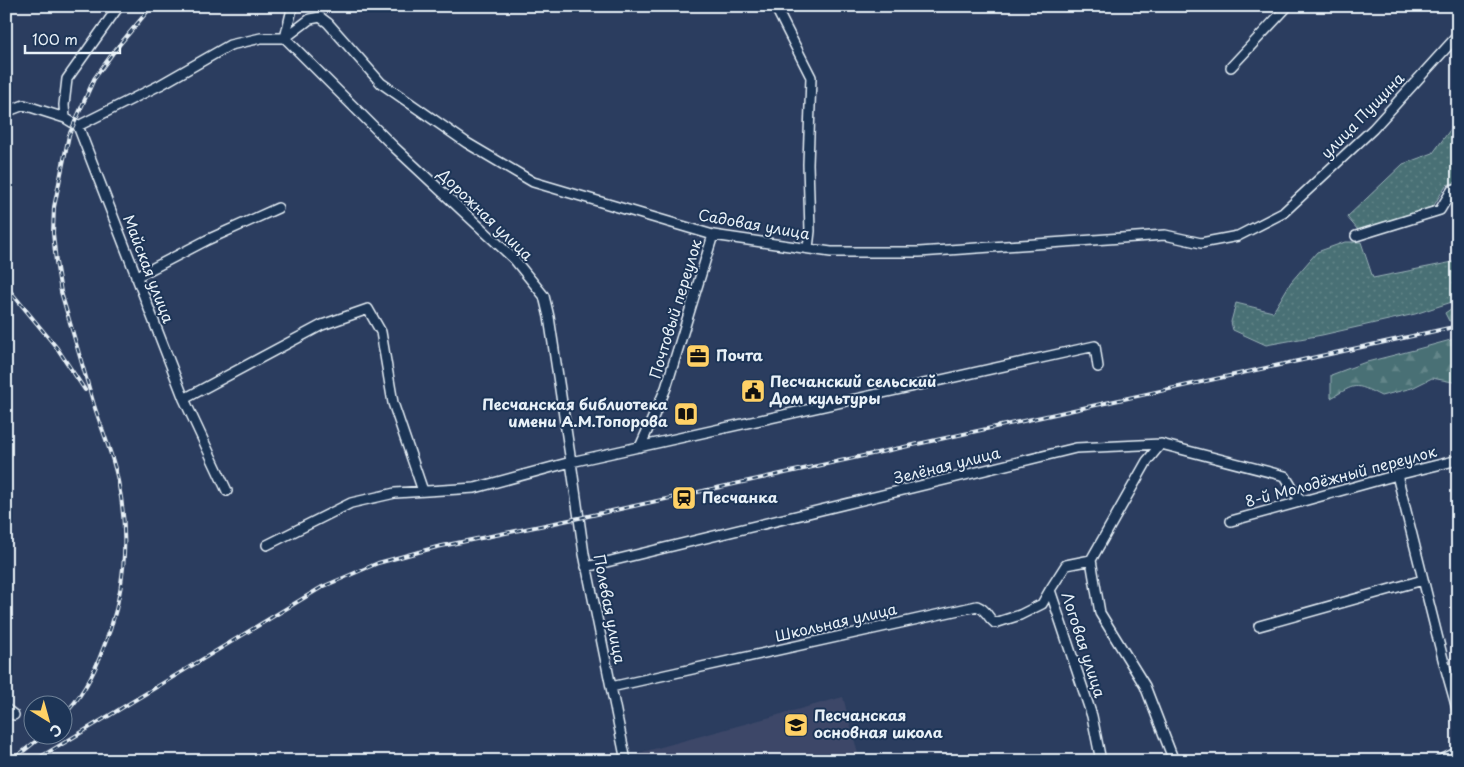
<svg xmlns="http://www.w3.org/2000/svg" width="1464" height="767" font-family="'Playpen Sans',sans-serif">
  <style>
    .built { fill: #3c4768 }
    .forest { fill: url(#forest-firs); stroke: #98b0b6 }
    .garden { fill: url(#garden-dots); stroke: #98b0b6 }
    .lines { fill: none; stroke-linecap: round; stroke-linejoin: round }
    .minor-casing { stroke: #e8f1f8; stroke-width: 12 }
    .minor { stroke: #1d3557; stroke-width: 9 }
    .rail-casing { stroke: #e8f1f8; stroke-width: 4 }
    .rail { stroke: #1d3557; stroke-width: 2; stroke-dasharray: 5.5; stroke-linecap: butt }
    .labels { text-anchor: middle; stroke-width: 4; stroke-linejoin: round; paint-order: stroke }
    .street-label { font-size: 15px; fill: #e8f1f8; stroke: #1d3557 }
    .poi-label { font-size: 15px; font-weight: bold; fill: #e8f1f8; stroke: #1d3557; text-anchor: start }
  </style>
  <defs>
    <pattern id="forest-firs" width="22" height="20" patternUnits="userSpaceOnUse" patternTransform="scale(1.25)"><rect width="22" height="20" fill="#497074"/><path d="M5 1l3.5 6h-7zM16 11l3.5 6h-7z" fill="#638589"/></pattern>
    <pattern id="garden-dots" width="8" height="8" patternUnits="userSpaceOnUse" patternTransform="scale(1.25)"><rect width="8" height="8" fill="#497074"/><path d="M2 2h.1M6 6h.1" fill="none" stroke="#638589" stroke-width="1.8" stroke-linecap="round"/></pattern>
  </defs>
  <rect width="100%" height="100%" fill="#2b3d5f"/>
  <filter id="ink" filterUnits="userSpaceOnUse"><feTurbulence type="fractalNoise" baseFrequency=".02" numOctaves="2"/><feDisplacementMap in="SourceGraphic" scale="10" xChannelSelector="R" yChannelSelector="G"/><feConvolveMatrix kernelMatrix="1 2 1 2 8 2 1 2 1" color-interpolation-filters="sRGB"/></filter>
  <g filter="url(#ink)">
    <path class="built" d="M843,697L860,761H641L639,753Z"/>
    <path class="forest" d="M1458,304V320L1449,321L1445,313Z
      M1458,338V383L1432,378L1412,388L1381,396C1354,382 1356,384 1331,398V375L1363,363L1414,350Z"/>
    <path class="garden" d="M1458,119V182L1446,185L1433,207L1358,230L1347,217L1403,164L1433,153Z
      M1345,242H1361L1373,278L1458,261V300L1415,314L1322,335L1266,345L1233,330L1231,322L1236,303L1273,312L1291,282L1317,252Z"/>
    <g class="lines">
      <defs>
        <path id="minor" d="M775,6L811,77L808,164L810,231L808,248
          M285,38L310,19L320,17L328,23L381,83L467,143L533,182L713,235L831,252H919L1165,235L1201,243L1238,236L1283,213L1373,129L1458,35
          M285,38L393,146L514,259L544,296L549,317L571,462L584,554L626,761
          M285,38L291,13L292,6
          M1231,67L1288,6
          M6,112L24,105L65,118L78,126L184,399L227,491
          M65,118L64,105L67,79L119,6
          M78,126L160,85L230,45L261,38H285
          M1356,236L1440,210L1452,190L1458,188
          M136,277L207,240L278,208
          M184,399L322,325L368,309L381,332L393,403L423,491
          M1161,444L1147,461L1091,560L1100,613L1145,686L1174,761
          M640,447L666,388L713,235
          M1397,475L1443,659L1458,712
          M1231,521L1397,475L1458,460
          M267,545L351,503L395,493L475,488L571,462L1095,346L1098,367
          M1091,560L1066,565L1050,590L1092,716L1101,761
          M586,567L1076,448L1161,444L1285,476L1301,502
          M1259,626L1423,580
          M611,687L977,606C989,611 985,616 995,623L1020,615L1042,604L1050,590
          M6,709L14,715
          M1439,761L1458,752"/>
      </defs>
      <use href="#minor" class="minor-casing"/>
      <use href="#minor" class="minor"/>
      <defs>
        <path id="rail" d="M6,286L57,348L85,390
          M62,717C81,698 94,674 103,649C125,596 130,537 118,481C113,455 102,430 94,405C83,367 72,330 61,292L56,262L53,233L54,207L69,135L94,79L115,50L152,6
          M11,761L45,734
          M34,761L322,587L378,563L437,547L579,518L1458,326"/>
      </defs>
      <use href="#rail" class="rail-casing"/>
      <use href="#rail" class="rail"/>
    </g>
  </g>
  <defs>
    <symbol id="office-square" viewBox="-11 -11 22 22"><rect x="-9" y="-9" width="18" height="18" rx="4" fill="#ffd166" stroke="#1d3557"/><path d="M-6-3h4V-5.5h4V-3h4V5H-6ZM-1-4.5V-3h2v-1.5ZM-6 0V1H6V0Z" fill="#111"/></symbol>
    <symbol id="civic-square" viewBox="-11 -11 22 22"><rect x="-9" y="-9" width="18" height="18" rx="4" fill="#ffd166" stroke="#1d3557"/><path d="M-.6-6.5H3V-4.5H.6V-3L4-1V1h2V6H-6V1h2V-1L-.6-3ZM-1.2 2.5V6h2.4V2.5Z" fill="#111"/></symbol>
    <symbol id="library-square" viewBox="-11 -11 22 22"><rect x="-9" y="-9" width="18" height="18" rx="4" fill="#ffd166" stroke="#1d3557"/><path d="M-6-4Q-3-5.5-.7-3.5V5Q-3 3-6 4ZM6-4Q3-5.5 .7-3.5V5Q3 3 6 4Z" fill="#111"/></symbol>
    <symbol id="station-square" viewBox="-11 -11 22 22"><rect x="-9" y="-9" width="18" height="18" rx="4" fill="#ffd166" stroke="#1d3557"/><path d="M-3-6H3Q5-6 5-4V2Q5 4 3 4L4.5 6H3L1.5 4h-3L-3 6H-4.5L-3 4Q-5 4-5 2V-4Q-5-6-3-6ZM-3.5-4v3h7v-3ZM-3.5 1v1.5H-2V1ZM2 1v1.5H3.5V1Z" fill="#111"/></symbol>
    <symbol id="school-square" viewBox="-11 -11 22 22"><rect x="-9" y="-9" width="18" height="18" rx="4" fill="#ffd166" stroke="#1d3557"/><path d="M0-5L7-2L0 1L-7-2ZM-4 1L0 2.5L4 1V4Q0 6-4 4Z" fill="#111"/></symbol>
  </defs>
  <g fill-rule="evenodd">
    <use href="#office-square" x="684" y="342" width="28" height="28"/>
    <use href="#civic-square" x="739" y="377" width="28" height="28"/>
    <use href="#library-square" x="672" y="400" width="28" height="28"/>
    <use href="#station-square" x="670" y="484" width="28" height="28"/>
    <use href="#school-square" x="782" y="711" width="28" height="28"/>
  </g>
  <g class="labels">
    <g class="street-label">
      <text transform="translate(1363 116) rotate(-46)" y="5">улица Пущина</text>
      <text transform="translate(485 215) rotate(44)" y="5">Дорожная улица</text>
      <text transform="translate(754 225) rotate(10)" y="5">Садовая улица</text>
      <text transform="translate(148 269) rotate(69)" y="5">Майская улица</text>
      <text transform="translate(676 309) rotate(-73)" y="5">Почтовый переулок</text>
      <text transform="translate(947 466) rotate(-14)" y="5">Зелёная улица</text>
      <text transform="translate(1341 477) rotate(-15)" y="5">8-й Молодёжный переулок</text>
      <text transform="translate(609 609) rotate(79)" y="5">Полевая улица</text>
      <text transform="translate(836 623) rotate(-13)" y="5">Школьная улица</text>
      <text transform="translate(1083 645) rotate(72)" y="5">Логовая улица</text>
    </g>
    <g class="poi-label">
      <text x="716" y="361">Почта</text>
      <text x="770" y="387">Песчанский сельский<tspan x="770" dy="17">Дом культуры</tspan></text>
      <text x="668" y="410" text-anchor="end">Песчанская библиотека<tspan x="668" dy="17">имени А.М.Топорова</tspan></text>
      <text x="702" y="503">Песчанка</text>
      <text x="814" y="721">Песчанская<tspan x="814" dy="17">основная школа</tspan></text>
    </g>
  </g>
  <rect width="1464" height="767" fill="none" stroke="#1d3557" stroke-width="25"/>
  <rect x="12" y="12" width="1439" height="742" fill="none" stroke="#e8f1f8" stroke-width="2" filter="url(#ink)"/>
  <g transform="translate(48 720) rotate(143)"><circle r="24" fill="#1d3557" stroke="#6e8097"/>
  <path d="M0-4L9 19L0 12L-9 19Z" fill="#ffd166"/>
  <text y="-8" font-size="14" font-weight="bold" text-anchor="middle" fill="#e8f1f8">С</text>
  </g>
  <path d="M25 45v8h95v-8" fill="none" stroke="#e8f1f8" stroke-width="2.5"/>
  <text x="32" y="45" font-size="15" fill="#e8f1f8" stroke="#1d3557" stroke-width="4" paint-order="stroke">100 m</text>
</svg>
